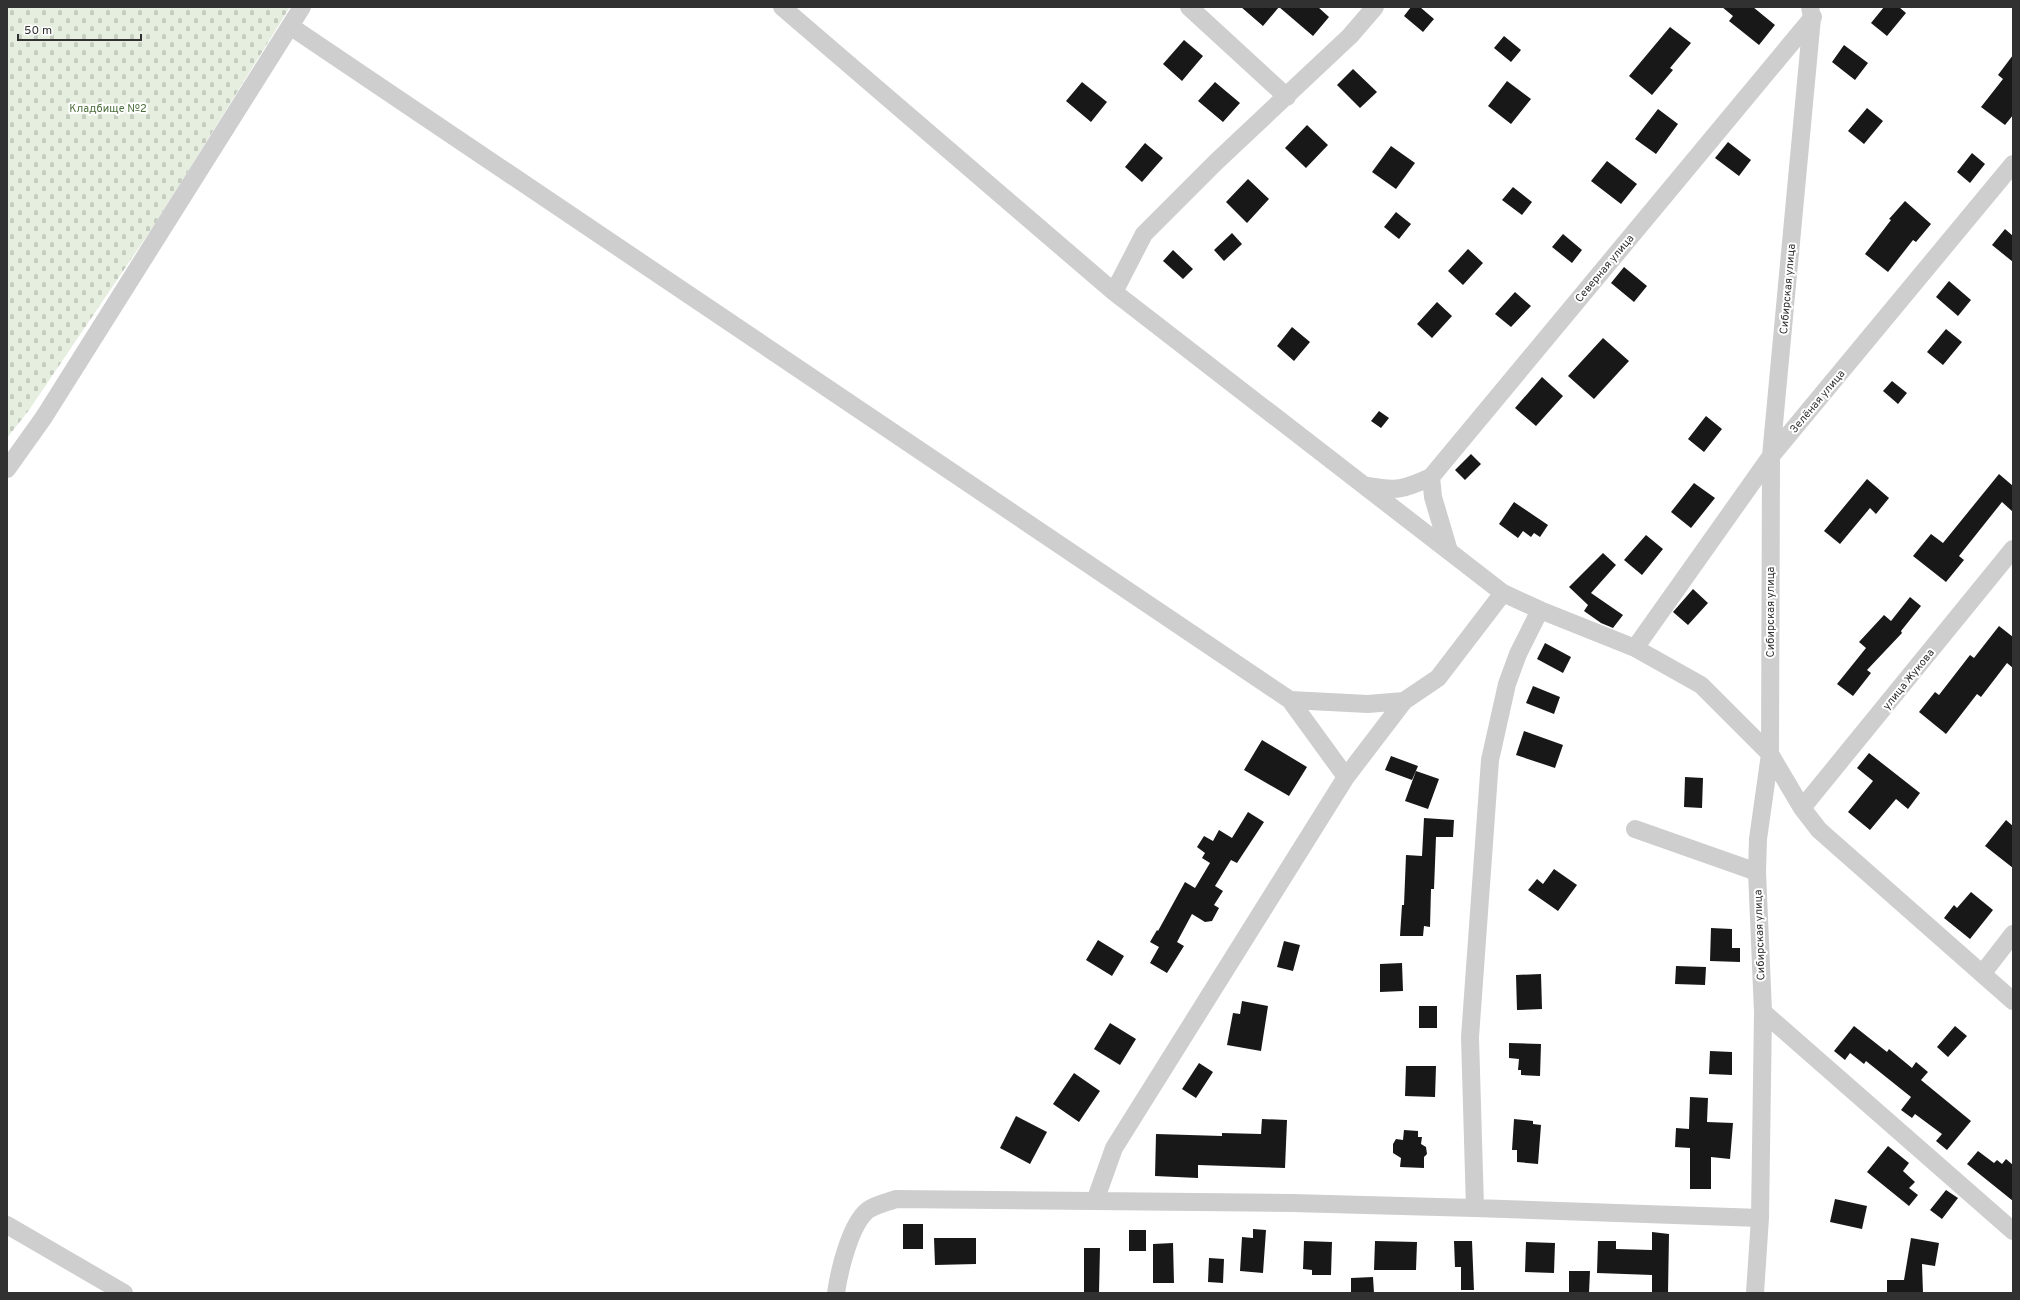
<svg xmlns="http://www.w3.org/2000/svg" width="2020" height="1300" font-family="Overpass,sans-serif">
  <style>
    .cemetery { fill: url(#cemetery-stones) }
    .building { fill: #181818 }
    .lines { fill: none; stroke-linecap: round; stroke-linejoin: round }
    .street { stroke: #cecece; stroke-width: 18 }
    .labels { text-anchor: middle; stroke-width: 4; stroke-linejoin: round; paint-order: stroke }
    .park-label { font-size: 11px; fill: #4d6f3c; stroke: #fff }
    .street-label { font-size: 11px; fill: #313131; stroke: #fff }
  </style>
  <defs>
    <pattern id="cemetery-stones" width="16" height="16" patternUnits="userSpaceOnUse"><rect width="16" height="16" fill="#e5eedf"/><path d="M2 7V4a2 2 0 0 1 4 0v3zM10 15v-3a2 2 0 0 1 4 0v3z" fill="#c5cdc0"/></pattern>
  </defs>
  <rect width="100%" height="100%" fill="#fff"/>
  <path class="cemetery" d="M7,7H290L157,221L29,410L7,438Z"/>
  <path class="building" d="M1241,7H1279L1263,26Z
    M1279,7H1318L1329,17L1313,36Z
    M1411,7H1420L1434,19L1423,32L1404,16Z
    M1722,7H1753L1775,25L1759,45L1729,21L1733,16Z
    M1884,7H1899L1906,13L1887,36L1871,23Z
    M1670,27L1691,43L1670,68L1673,70L1652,95L1629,76Z
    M1504,36L1521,50L1511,62L1494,48Z
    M1184,40L1203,56L1182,81L1163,64Z
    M1844,45L1868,63L1855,80L1832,62Z
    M2013,55V115L2005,125L1981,107L2003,79L1998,75Z
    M1353,69L1377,92L1360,108L1337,85Z
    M1507,81L1531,99L1511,124L1488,106Z
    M1082,82L1107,102L1091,122L1066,101Z
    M1215,82L1240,103L1223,122L1198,101Z
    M1867,108L1883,121L1864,144L1848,131Z
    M1658,109L1678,124L1656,154L1635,139Z
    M1307,125L1328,145L1306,168L1285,148Z
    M1728,142L1751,160L1739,176L1715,158Z
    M1145,143L1163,158L1142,182L1125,167Z
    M1391,146L1415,163L1396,189L1372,172Z
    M1972,153L1985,164L1970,183L1957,172Z
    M1607,161L1637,184L1621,204L1591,181Z
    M1248,179L1269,199L1247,223L1226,202Z
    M1513,187L1532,202L1522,215L1502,200Z
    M1905,201L1931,224L1916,242L1913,240L1888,272L1865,254L1891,220L1889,219Z
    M1396,212L1411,224L1399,239L1384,227Z
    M2005,229L2013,236V262L1992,245Z
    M1232,233L1242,244L1224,261L1214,250Z
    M1563,234L1582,250L1572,263L1552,247Z
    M1468,249L1483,263L1463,285L1448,271Z
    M1173,250L1193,269L1183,279L1163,261Z
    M1624,267L1647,286L1634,302L1611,283Z
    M1949,281L1971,300L1958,316L1936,297Z
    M1515,292L1531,306L1511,327L1495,314Z
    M1437,302L1452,316L1432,338L1417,324Z
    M1292,327L1310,342L1294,361L1277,346Z
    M1946,329L1962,342L1943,365L1927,352Z
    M1603,338L1629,361L1594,399L1568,376Z
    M1542,377L1563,396L1536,426L1515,408Z
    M1892,381L1907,393L1898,404L1883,391Z
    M1379,411L1389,418L1381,428L1371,421Z
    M1706,416L1722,429L1704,452L1688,439Z
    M1471,454L1481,464L1465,480L1455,470Z
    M1999,474L2013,486V512L2002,502L1959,556L1964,560L1946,582L1913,556L1931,534L1943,543Z
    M1867,479L1889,498L1876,514L1870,508L1840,544L1824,531Z
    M1694,483L1715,498L1691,528L1671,512Z
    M1514,502L1548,525L1540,537L1534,533L1531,537L1523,531L1518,538L1499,524Z
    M1646,535L1663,549L1642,575L1624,560Z
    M1603,553L1616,565L1591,593L1623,615L1613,628L1601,623L1584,611L1588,605L1569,587Z
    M1693,589L1708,603L1688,625L1673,612Z
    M1910,597L1921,606L1901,631L1902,633L1867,670L1871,673L1853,696L1837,684L1866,648L1859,642L1884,615L1891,621Z
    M1999,626L2013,637V668L2007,663L1981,697L1977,694L1946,734L1919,712L1935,692L1939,695L1970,655L1974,658Z
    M1545,643L1571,657L1563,673L1537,659Z
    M1533,686L1560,697L1554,714L1526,703Z
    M1524,731L1563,745L1555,768L1516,755Z
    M1262,740L1307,767L1289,796L1244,770Z
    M1869,753L1920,793L1908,809L1896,799L1870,830L1848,812L1873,781L1857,768Z
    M1391,756L1418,766L1412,780L1385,770Z
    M1416,771L1439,779L1428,809L1405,801Z
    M1685,777L1703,778L1702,808L1684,807Z
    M1248,812L1264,822L1237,863L1231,860L1215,886L1223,891L1214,905L1219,908L1212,921L1205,922L1192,914L1177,942L1184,946L1167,973L1150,963L1159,947L1150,942L1157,930L1158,931L1185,882L1195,888L1210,863L1202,858L1205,853L1197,847L1204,836L1213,841L1219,830L1232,838Z
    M1424,818L1454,820L1453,837H1436L1434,889H1431L1430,927L1424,926L1423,936H1400L1402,905H1404L1406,855L1422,856Z
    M2006,820L2013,826V868L1985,846Z
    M1554,869L1577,885L1558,911L1528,890L1537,879L1543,884Z
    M1971,892L1993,910L1970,939L1944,918L1954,905L1957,908Z
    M1711,928L1732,929V948H1740V962L1710,961Z
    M1098,940L1124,956L1112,976L1086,960Z
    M1284,941L1300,945L1293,971L1277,967Z
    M1402,963L1403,991L1380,992V964Z
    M1676,966L1706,967L1705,985L1675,984Z
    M1541,974L1542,1009L1517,1010L1516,975Z
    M1242,1001L1268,1006L1261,1051L1227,1045L1233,1013L1240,1014Z
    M1419,1006H1437V1028H1419Z
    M1110,1023L1136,1039L1120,1065L1094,1049Z
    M1854,1026L1887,1052L1889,1049L1912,1068L1916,1062L1928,1072L1921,1080L1971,1121L1947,1150L1936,1141L1942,1134L1915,1114L1912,1118L1901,1110L1911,1097L1866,1061L1864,1064L1850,1053L1845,1060L1834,1051Z
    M1955,1026L1967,1036L1948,1057L1937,1047Z
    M1509,1043L1541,1044L1540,1076L1521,1075V1070H1518L1519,1059L1509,1058Z
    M1710,1051L1732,1052V1075L1709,1074Z
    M1199,1063L1213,1072L1196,1098L1182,1089Z
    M1406,1066H1436L1435,1097L1405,1096Z
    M1074,1073L1100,1091L1079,1122L1053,1104Z
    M1690,1097L1708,1098L1707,1122L1733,1123L1730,1159L1711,1157V1189H1690V1148L1675,1147L1676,1128L1689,1129Z
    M1016,1116L1047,1132L1030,1164L1000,1148Z
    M1262,1119L1287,1120L1285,1168L1198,1165V1178L1155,1176L1156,1134L1222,1136V1133L1261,1134Z
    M1514,1119L1533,1121V1124L1541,1125L1538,1164L1517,1162V1150H1512Z
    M1404,1130L1418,1131V1137H1422L1421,1144L1426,1147L1427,1154L1424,1157V1168L1400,1167L1401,1158L1393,1153V1144L1396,1139L1403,1140Z
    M1888,1146L1909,1163L1903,1171L1915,1182L1909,1188L1918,1195L1909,1206L1867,1172Z
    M1978,1151L1994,1163L1997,1160L2002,1164L2006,1159L2013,1165V1201L1967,1164Z
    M1946,1190L1958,1198L1942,1219L1930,1210Z
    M1835,1199L1867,1206L1862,1229L1830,1222Z
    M903,1224H923V1249H903Z
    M1253,1229L1266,1230L1263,1273L1240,1271L1242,1237L1253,1238Z
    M1129,1230H1146V1251H1129Z
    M1652,1232L1669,1234L1668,1293H1652V1275L1597,1273L1598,1241H1616V1249L1652,1250Z
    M934,1238H976V1264L935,1265Z
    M1911,1238L1939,1243L1935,1266L1922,1264L1923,1293H1887V1280H1904Z
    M1304,1241L1332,1242L1331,1275H1312V1270L1303,1269Z
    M1375,1241L1417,1242L1416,1270H1374Z
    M1454,1241H1472L1474,1290H1461V1267H1455Z
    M1526,1242L1555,1243L1554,1273L1525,1272Z
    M1173,1243L1174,1283H1153V1244Z
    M1084,1248H1100L1099,1293H1084Z
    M1209,1258L1224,1259L1223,1283L1208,1282Z
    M1569,1271H1590L1589,1293H1569Z
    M1373,1277L1374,1293H1351V1278Z"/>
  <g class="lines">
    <path class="street" d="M782,7L1114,292L1503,593L1540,610L1635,648L1701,685L1770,754L1802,808L1819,830L2013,1001
      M1189,7L1287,97
      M290,26L1290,700L1346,777
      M1114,292L1144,234L1216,162L1350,36L1375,7
      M7,469L44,417L302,7
      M1431,477L1433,497L1449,551
      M1367,486C1397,491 1403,490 1431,477L1813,17
      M1540,610L1518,654L1507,684L1490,760L1470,1037L1475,1208L1760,1218L1755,1293
      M1635,648L1771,456L2013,164
      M1290,700L1368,704L1404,701
      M1802,808L2013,549
      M1635,829L1757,872
      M1982,974L2013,934
      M1763,1012L2013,1231
      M1095,1201L1114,1148L1346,777L1404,701L1438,678L1503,593
      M1760,1218L1763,1012L1757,872L1758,839L1770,754L1771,456L1812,18L1810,7
      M7,1225L124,1293
      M836,1293C839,1272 850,1224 868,1210C875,1205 888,1202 896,1199L1292,1203L1475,1208"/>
  </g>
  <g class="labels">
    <g class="park-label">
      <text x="108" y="112">Кладбище №2</text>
    </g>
    <g class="street-label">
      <text transform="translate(1604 268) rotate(-50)" y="4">Северная улица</text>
      <text transform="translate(1787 289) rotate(-85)" y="4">Сибирская улица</text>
      <text transform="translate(1817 401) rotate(-50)" y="4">Зелёная улица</text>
      <text transform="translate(1770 612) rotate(-90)" y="4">Сибирская улица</text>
      <text transform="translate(1908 679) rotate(-51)" y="4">улица Жукова</text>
      <text transform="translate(1759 935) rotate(-92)" y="4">Сибирская улица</text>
    </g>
  </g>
  <rect width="2020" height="1300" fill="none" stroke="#313131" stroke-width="16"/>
  <path d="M18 34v6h123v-6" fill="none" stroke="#313131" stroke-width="2"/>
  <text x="24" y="34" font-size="12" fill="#313131" stroke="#ffffff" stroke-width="3" paint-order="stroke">50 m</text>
</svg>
